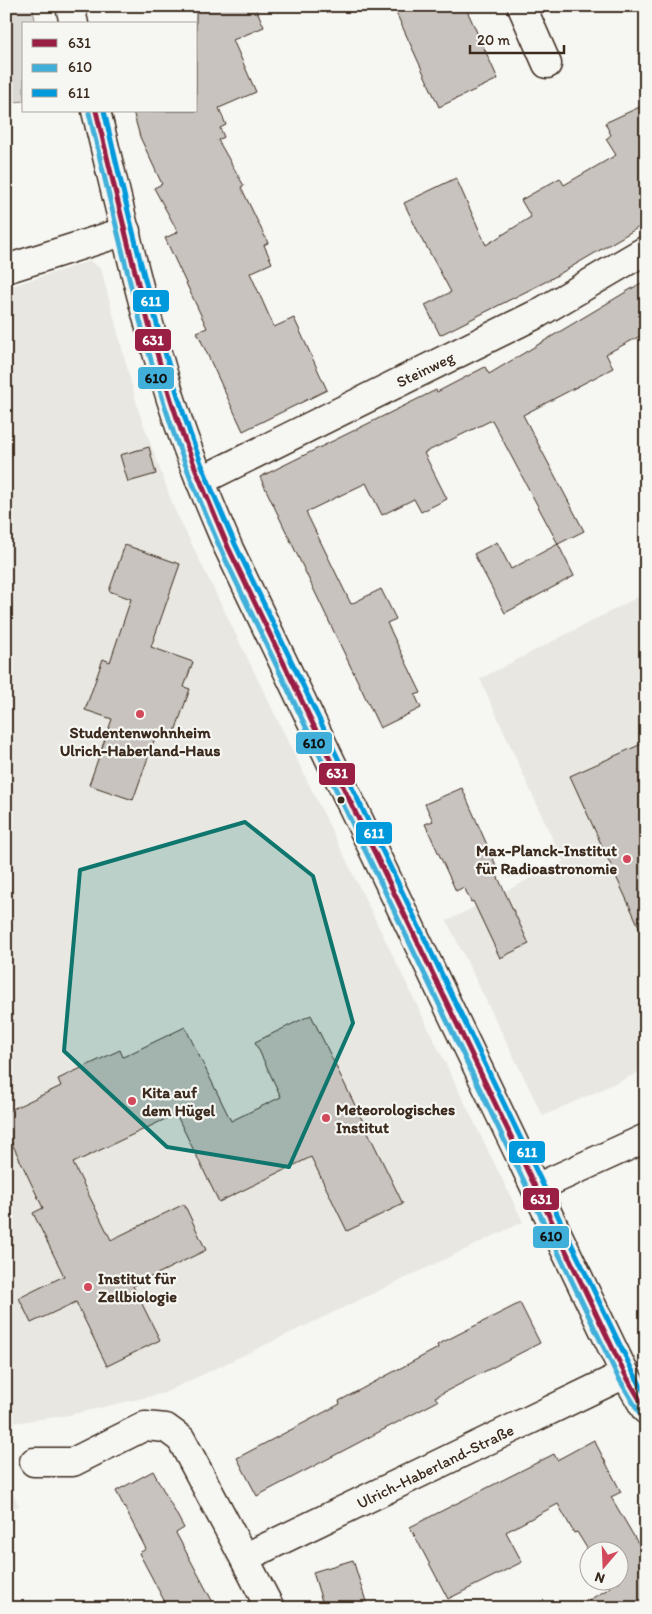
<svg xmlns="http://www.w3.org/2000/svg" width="652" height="1614" font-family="Itim,sans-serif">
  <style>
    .built { fill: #e8e7e2 }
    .green { fill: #dad9d3; stroke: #8a8278 }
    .building { fill: #c8c3be; stroke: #3b2a1e }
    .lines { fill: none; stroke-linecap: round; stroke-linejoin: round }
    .minor-casing { stroke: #3b2a1e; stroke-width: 31 }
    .tertiary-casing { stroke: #3b2a1e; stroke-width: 31 }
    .minor { stroke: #f6f6f2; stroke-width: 28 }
    .tertiary { stroke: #f6f6f2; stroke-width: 28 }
    .bus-1-casing { stroke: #f6f6f2; stroke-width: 9 }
    .bus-2-casing { stroke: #f6f6f2; stroke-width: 9 }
    .bus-3-casing { stroke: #f6f6f2; stroke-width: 9 }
    .bus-1 { stroke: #991f44; stroke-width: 5 }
    .bus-2 { stroke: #40b0da; stroke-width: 5 }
    .bus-3 { stroke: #0099dc; stroke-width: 5 }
    .marked { fill: #0f766e; fill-opacity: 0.2; stroke: #0f766e; stroke-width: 4; stroke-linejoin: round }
    .poi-dot { fill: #d1495b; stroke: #f6f6f2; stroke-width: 2 }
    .bus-dot { fill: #3b2a1e; stroke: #f6f6f2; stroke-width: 2 }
    .labels { text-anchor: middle; stroke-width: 4.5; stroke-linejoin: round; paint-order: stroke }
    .street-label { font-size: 16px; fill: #3b2a1e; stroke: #f6f6f2 }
    .poi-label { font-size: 16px; font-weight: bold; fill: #3b2a1e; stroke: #f6f6f2; text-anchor: start }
    .line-badge { stroke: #f6f6f2; stroke-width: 2 }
    .badge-label { font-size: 14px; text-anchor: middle; font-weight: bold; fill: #fff }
    .pale-badge-label { font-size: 14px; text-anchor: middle; font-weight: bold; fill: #111 }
  </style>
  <rect width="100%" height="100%" fill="#f6f6f2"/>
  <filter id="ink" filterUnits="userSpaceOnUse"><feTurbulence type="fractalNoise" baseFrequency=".02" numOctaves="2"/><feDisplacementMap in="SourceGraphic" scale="10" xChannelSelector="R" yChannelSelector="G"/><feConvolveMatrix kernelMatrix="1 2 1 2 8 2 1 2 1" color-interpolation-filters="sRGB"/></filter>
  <g filter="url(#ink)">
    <path class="built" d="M90,261L101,269L138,409L174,508L523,1222L164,1393L69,1415L6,1424V288Z
      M646,593V1069L543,1116L447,921L563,862L480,679Z
      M6,1481L19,1506L6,1512Z"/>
    <path class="green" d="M6,6H32L36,24H24V101L6,103Z"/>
    <path class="building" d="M196,6H255L264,27L233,40L256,92L219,108L226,125L220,128L224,137L218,140L244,186L241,187L268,243L264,245L272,263L250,273L274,327L294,318L327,390L243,431L197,332L207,328L165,238L178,232L154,188L162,184L140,137L133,111H196Z
      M393,6H465L498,79L439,107Z
      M646,104V223L549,280L440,335L425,305L451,292L425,244H424L404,203L456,178L486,245L531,217L521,200L560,178L564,185L616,155L606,139L611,135L605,123Z
      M646,280V333L606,354L613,368L523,415L584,531L558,544L492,420L424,453L447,499L421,512L414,499L382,515L366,483L306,512L351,604L381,589L396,619L387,623L421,693L415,695L421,708L380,728L260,477L436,390L437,392L485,367L489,374Z
      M149,447L156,474L128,482L120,455Z
      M497,542L511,569L558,544L574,576L505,613L474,554Z
      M125,545L180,564L151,647L193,662L184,687L190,689L172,740L156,735L133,800L89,785L112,719L85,710L103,659L110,662L131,599L109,591Z
      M646,742V942L570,776Z
      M462,788L498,870L495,871L529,944L500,958L473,901L471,902L464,887L456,891L425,824L433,821L425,804Z
      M311,1015L403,1204L347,1231L311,1157L219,1202L176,1114L73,1163L111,1240L184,1204L206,1250L133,1286L160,1340L107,1366L76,1302L31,1323L19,1298L64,1276L33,1213L43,1208L6,1131V1112L61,1086L58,1079L120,1050L123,1057L185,1027L231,1121L281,1097L255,1042Z
      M520,1303L540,1343L435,1397L438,1401L257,1496L237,1458L340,1404L339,1401L438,1348L437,1345Z
      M594,1440L621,1492L611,1497L646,1557V1608H575L610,1588L606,1582H620V1552H590V1553L577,1532L574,1533L558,1504L506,1532L522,1562L448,1599L410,1527L554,1454L557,1460Z
      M153,1471L184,1528L176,1533L216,1608H168L139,1553L146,1549L116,1491Z
      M353,1560L368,1608H324L313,1572Z"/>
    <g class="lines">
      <defs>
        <path id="minor" d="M522,7L547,64
          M6,269L126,231
          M200,481L539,313L646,250
          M536,1188L646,1138
          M34,1462H73L145,1426L166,1428L181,1439L244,1558L625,1374
          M244,1558L270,1608"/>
        <path id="tertiary" d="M70,6L74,24
          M96,111C122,217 145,323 180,427C194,468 211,507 228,547L557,1233L625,1374L646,1410"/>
      </defs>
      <use href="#minor" class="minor-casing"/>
      <use href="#tertiary" class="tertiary-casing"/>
      <use href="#minor" class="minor"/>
      <use href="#tertiary" class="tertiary"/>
      <defs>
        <path id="bus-1" d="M96,111C122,217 145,324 180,427C194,468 211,507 228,547L625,1374L646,1410"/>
        <path id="bus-2" d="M89,113C115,219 138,327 173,431C187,471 204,511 221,550L618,1377L640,1414"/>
        <path id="bus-3" d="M104,111C129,216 153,321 187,424C200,465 218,504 235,544L632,1370L646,1395"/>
      </defs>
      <use href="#bus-1" class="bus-1-casing"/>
      <use href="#bus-2" class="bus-2-casing"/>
      <use href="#bus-3" class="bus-3-casing"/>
      <use href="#bus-1" class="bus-1"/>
      <use href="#bus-2" class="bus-2"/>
      <use href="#bus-3" class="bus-3"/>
    </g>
  </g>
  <path class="marked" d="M245,822L313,876L353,1023L289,1167L167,1147L64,1051L80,870Z"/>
  <g class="poi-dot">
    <circle cx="140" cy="714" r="5"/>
    <circle cx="627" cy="859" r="5"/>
    <circle cx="132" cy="1101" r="5"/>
    <circle cx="326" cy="1118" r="5"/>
    <circle cx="88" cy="1287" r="5"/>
  </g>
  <circle class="bus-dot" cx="341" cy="800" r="4.5"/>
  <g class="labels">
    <g class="street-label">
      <text transform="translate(425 369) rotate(-26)" y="6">Steinweg</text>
      <text transform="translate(435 1466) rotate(-26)" y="6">Ulrich-Haberland-Straße</text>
    </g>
    <g class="poi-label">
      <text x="140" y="738" text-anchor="middle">Studentenwohnheim<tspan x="140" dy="18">Ulrich-Haberland-Haus</tspan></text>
      <text x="617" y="856" text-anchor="end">Max-Planck-Institut<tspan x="617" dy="18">für Radioastronomie</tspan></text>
      <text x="142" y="1098">Kita auf<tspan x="142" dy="18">dem Hügel</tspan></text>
      <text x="336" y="1115">Meteorologisches<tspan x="336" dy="18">Institut</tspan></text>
      <text x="98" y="1284">Institut für<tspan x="98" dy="18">Zellbiologie</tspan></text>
    </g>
  </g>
  <g class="line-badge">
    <rect x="132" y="289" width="38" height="24" rx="5" fill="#0099dc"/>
    <rect x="134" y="328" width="38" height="24" rx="5" fill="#991f44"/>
    <rect x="137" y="366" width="38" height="24" rx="5" fill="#40b0da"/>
    <rect x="295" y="731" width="38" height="24" rx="5" fill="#40b0da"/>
    <rect x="318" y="762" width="38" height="24" rx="5" fill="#991f44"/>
    <rect x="355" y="821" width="38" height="24" rx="5" fill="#0099dc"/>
    <rect x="508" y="1140" width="38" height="24" rx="5" fill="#0099dc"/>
    <rect x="522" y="1187" width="38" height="24" rx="5" fill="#991f44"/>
    <rect x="532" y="1225" width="38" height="24" rx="5" fill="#40b0da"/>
  </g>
  <g class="badge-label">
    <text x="151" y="306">611</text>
    <text x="153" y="345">631</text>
    <text x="337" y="778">631</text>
    <text x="374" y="838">611</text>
    <text x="527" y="1157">611</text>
    <text x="541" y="1204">631</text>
  </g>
  <g class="pale-badge-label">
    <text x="156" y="383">610</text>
    <text x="314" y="748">610</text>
    <text x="551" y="1241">610</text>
  </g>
  <rect width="652" height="1614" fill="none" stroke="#f6f6f2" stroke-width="25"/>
  <rect x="12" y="12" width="627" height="1589" fill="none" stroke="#3b2a1e" stroke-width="2" filter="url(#ink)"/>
  <rect x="22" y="22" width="175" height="90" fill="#f6f6f2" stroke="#aba49d"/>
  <rect x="32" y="39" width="25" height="8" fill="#991f44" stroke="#aba49d"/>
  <text x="68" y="48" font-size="15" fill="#3b2a1e">631</text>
  <rect x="32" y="64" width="25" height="8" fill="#40b0da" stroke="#aba49d"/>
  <text x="68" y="72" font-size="15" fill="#3b2a1e">610</text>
  <rect x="32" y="89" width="25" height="8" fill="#0099dc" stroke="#aba49d"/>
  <text x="68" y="98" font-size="15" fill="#3b2a1e">611</text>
  <g transform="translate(604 1566) rotate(199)"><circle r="24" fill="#f6f6f2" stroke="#aba49d"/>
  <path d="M0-4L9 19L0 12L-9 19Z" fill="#d1495b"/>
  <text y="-8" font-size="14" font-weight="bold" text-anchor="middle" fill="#3b2a1e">N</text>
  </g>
  <path d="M470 45v8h94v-8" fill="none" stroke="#3b2a1e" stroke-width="2.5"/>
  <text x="477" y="45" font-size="15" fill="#3b2a1e" stroke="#f6f6f2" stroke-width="4" paint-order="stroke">20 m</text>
</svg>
